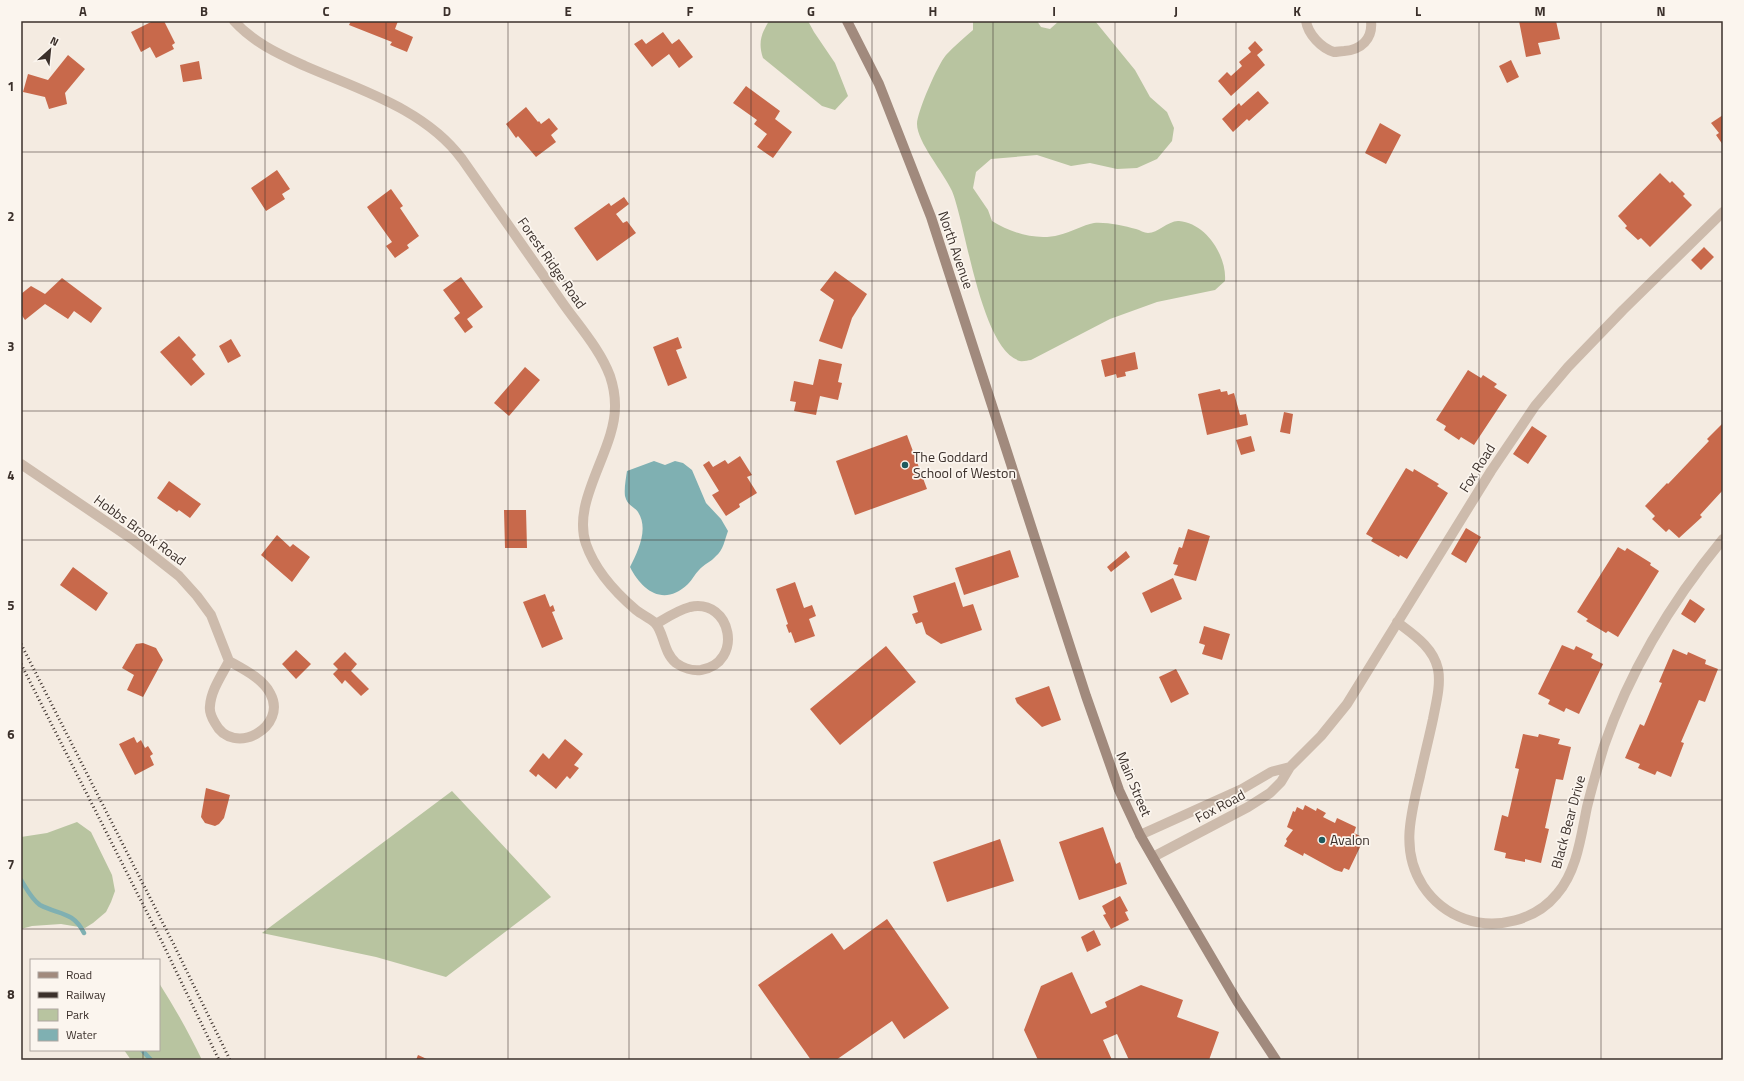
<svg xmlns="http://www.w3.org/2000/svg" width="1744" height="1081" font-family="'Titillium Web',sans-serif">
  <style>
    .green { fill: #b8c4a0 }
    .water { fill: #7fb0b2 }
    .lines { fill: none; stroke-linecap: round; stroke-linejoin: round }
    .stream { stroke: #7fb0b2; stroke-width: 4.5 }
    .building { fill: #c8694b }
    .street { stroke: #cdbbac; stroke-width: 10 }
    .secondary { stroke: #a18a7d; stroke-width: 10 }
    .rail { stroke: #3b302b; stroke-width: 3; stroke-dasharray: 1 3; stroke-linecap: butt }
    .grid { fill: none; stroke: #3b302b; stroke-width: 1; stroke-opacity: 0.55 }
    .poi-dot { fill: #1f5a5e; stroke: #fbf5ee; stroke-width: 1.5 }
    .labels { text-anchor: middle; stroke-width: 3.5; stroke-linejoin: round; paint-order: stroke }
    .street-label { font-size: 14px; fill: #3b302b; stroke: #fbf5ee }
    .poi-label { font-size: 14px; fill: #3b302b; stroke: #fbf5ee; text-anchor: start }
    .neatline { fill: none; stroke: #3b302b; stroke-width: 1.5 }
    .grid-label { font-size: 13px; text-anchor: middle; font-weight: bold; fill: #3b302b }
  </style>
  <rect width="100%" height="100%" fill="#f4ebe1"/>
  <path class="green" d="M769,21H808L814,32L835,63L848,96L835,110L822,106L763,58C758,43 761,34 769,21Z
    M973,21H1037L1041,27L1050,29L1059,21H1095L1135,70L1150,97L1167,112L1174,128L1172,141L1157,159L1137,168L1117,169L1090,163L1071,166L1037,155L991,159L976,172L973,188L988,210L992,221C1011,233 1037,241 1059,235C1071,232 1083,225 1094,223C1107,222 1124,226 1136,229C1140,230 1144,233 1148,233C1158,233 1169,220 1179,221C1206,223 1227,256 1225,281L1215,290L1157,302L1110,319L1031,360C1028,360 1023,362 1020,361C981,350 966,225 952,191C944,173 917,142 917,124C917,112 938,64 946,55C954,46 964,38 973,30Z
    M452,791L551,897L446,977L376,957L262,933Z
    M77,822L91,832L112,875L115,891L111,902L106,912L93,923L85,928L61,924L32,926L21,929V837L47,833Z
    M159,983C175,1008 189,1033 202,1060H131L124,1050H159Z"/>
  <path class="water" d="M654,461L665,465L675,461L683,463L692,470L706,503L721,519L728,531C725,539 723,551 716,556C711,562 704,564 699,570C695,574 692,580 688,584C664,607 642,591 630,567C638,551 649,529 638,512C634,506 628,507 625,496C624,488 626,478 627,471Z"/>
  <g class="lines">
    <path class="stream" d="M21,880C26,888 32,900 40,905C59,915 73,911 84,933
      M142,1050L151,1060"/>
  </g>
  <path class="building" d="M153,21H164L175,43L172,45L174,49L156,58L150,47L141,52L131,32Z
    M351,21H398L395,29L413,37L407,52L390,45L392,42L349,25Z
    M1519,21H1556L1560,39L1538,43L1541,54L1526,57Z
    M663,32L672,44L679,39L693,57L679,68L669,54L652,67L634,44L642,39L646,44Z
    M1255,41L1263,50L1257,55L1265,65L1231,96L1218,81L1227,72L1231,76L1242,66L1239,62L1251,52L1248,48Z
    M68,55L85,69L65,93L67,104L49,109L45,97L23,92L28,74L48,80Z
    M1511,60L1519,77L1507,83L1499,66Z
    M199,61L202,79L183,82L180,65Z
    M746,86L780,111L775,119L792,132L773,158L757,147L767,134L754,124L757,120L733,103Z
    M1258,91L1269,103L1249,121L1247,119L1233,132L1222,119L1239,103L1241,106Z
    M526,107L538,122L539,121L541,124L549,118L558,129L551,135L556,142L536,157L518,136L516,138L506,124Z
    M1723,115V145L1716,135L1719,133L1711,123Z
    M1380,123L1401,135L1386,164L1365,153Z
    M277,170L290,189L282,194L285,199L266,211L251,188Z
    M1660,173L1670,183L1672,181L1685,194L1683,196L1692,205L1650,247L1641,238L1638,240L1625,228L1627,226L1618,216Z
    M391,189L403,206L400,208L419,236L407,245L409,248L395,258L386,246L392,242L367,207Z
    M624,197L629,204L616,214L623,223L627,221L636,233L597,261L574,228L609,203L611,206Z
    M1704,247L1714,257L1701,270L1691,260Z
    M835,271L867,294L852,318L842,349L819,341L834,300L820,290Z
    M461,277L483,307L467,319L473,327L465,333L454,318L460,313L443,290Z
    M62,278L102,308L91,323L74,311L68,319L45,304L25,320L21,314V294L31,286L45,294Z
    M179,336L196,355L192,359L205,374L191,386L160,352Z
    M678,337L682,348L676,350L687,378L668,386L653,347Z
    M231,339L241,356L228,363L219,346Z
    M1135,352L1138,369L1125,372L1126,376L1117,378L1116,374L1105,377L1101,360Z
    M819,359L842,364L838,382L842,383L838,400L820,396L816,415L794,411L796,402L790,401L794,381L813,385Z
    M525,367L540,380L509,416L494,403Z
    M1468,370L1481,378L1483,375L1497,384L1494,387L1507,395L1474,445L1461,437L1459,440L1444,430L1446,426L1436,420Z
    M1220,389L1221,392L1227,391L1228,395L1234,393L1240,415L1246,414L1248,425L1207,435L1198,394Z
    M1284,412L1293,414L1290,434L1280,432Z
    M1723,423V490L1700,515L1702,517L1679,538L1669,529L1666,532L1652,519L1655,516L1645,506L1667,483L1668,484L1709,441L1707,439Z
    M1532,426L1547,436L1528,464L1513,454Z
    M907,435L927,489L855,515L836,461Z
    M1251,436L1255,451L1241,455L1236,440Z
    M740,456L752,475L747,477L757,493L739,504L740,507L726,516L712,495L719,491L703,465L709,461L713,467L725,460L728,464Z
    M1406,468L1413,472L1414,469L1439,484L1437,486L1448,493L1407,559L1400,555L1399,557L1371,541L1373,538L1366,534Z
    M169,481L201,504L190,518L179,510L177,512L157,498Z
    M504,510H526L527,548H505Z
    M1466,528L1481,537L1466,563L1451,554Z
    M1188,529L1210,536L1196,581L1174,575L1178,565L1173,564L1179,547L1182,548Z
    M277,535L290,547L293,544L310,557L292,582L261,555Z
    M1618,547L1625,551L1627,548L1651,563L1650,565L1659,571L1618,637L1608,631L1606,633L1586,621L1588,619L1577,612Z
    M1010,550L1019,577L964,595L955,568Z
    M1126,551L1130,557L1111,572L1107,567Z
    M73,567L108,593L96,611L60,585Z
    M1173,578L1182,599L1151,613L1142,593Z
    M795,582L804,608L812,605L816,616L809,619L815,636L795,643L791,632L789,633L786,625L788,624L776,589Z
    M955,582L963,607L973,604L982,630L941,644L926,634L922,622L916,624L912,614L918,612L913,596Z
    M545,594L550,607L553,605L555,611L552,612L563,639L542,648L523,602Z
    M1690,599L1705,609L1695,623L1681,614Z
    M1204,626L1230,634L1222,660L1202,654L1205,645L1199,643Z
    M143,643L156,648L163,660L143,697L127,690L134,675L122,668L136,644Z
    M1562,645L1574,650L1576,646L1593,654L1591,658L1603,664L1579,714L1566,708L1564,712L1548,704L1550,700L1538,694Z
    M886,646L916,682L840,745L810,709Z
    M1673,649L1687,655L1688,652L1706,660L1705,664L1718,669L1705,702L1699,700L1681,742L1684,743L1671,777L1657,771L1655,775L1638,768L1640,764L1625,758L1640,724L1644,726L1662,683L1659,682Z
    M296,650L311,664L296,679L282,664Z
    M345,652L357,664L351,671L369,689L361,696L345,680L342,684L333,674L338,669L333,664Z
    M1176,669L1189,694L1171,703L1159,677Z
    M1049,686L1061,720L1042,727L1017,703L1015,698Z
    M1523,734L1538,737L1539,734L1560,739L1558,744L1571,747L1563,780L1556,779L1545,828L1549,829L1541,863L1525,859V862L1505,858L1506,853L1494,850L1502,815L1508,817L1519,769L1515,768Z
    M134,737L137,743L141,740L145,748L148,746L153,754L150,756L154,765L135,775L119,744Z
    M565,739L583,754L574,765L579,768L570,779L567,776L556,789L538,774L536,777L529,771L543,753L549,759Z
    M206,788L230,795L224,818L219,824L215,826L205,823L201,817Z
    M1305,805L1316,811L1317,808L1326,813L1323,817L1335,823L1337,818L1356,827L1354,833L1360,836L1356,842L1361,845L1349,870L1344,868L1342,872L1335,870L1304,853L1303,856L1284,846L1287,841L1286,839L1293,830L1287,827L1293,811L1295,812L1297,807L1303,810Z
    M1103,827L1116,864L1120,862L1127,884L1079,900L1059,842Z
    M1000,839L1014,881L947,902L933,862Z
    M1120,896L1128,911L1125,912L1129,920L1111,929L1103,915L1106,914L1102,906Z
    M887,919L949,1008L904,1039L892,1021L836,1060H811L758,985L832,933L844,950Z
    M1094,930L1101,945L1087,952L1081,937Z
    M1072,972L1091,1014L1107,1007L1105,1002L1141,985L1183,1000L1177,1017L1219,1032L1209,1060H1129L1117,1034L1103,1040L1112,1060H1038L1024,1030L1041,986Z
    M418,1055L429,1060H416Z"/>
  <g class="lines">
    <path class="street" d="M234,21C254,43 279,54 305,66C360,90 425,109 462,159C496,207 529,255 562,302C578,325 600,349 610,376C613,385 615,395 615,405C616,450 571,500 586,544C595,570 616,593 636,610C642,615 650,618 655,623C664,632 663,652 676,663C683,668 693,671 701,670C744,663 732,598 690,607C678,610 666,618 656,624
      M1306,21C1308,34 1321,48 1334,52C1337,52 1341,51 1344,51C1361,50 1373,39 1371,21
      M21,464L132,539L179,576L197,596L211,615L229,661
      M1397,622C1414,635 1433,647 1438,669C1441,685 1436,703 1433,719C1429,738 1424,757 1420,776C1411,814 1400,851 1423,886C1433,901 1448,913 1465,919C1497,930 1536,920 1557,894C1577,871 1581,836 1587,807C1592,787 1598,766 1604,746C1630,670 1672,601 1723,539
      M229,661C243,669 262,678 270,693C289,727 233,758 215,723C212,718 209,712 210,706C211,690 222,675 229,661Z
      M1140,835L1242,789L1271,772L1290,767
      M1153,857L1248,807L1270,793L1281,782L1290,767L1321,736L1347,704L1491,471L1535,406L1568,367L1623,310L1723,212"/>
    <path class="secondary" d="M847,21L879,84L931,217L1086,696L1119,790L1140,835L1163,875L1237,1001L1276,1060"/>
    <path class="rail" d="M21,644L173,943L230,1060
      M21,664L162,942L219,1060"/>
  </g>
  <path class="grid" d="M143,21V960M265,21V1060M386,21V1060M508,21V1060M629,21V1060M751,21V1060M872,21V1060M993,21V1060M1115,21V1060M1236,21V1060M1358,21V1060M1479,21V1060M1601,21V1060M21,152H1723M21,281H1723M21,411H1723M21,540H1723M21,670H1723M21,800H1723M21,929H1723M143,1050V1060"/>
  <g class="poi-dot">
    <circle cx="905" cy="465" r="4"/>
    <circle cx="1322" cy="840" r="4"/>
  </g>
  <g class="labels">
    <g class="street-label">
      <text transform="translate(956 250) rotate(71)" y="5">North Avenue</text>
      <text transform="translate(552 263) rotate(55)" y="5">Forest Ridge Road</text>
      <text transform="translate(1477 468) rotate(-58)" y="5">Fox Road</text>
      <text transform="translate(140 530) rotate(36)" y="5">Hobbs Brook Road</text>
      <text transform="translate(1134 784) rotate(67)" y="5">Main Street</text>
      <text transform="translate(1220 806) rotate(-28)" y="5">Fox Road</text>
      <text transform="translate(1568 822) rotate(-75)" y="5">Black Bear Drive</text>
    </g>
    <g class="poi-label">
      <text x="913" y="462">The Goddard<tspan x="913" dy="16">School of Weston</tspan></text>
      <text x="1330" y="845">Avalon</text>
    </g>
  </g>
  <rect width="1744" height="1081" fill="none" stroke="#fbf5ee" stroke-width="44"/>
  <rect x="30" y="959" width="130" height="92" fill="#fbf5ee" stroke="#aea6a0"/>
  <rect x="38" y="972" width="20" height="6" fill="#a18a7d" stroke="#aea6a0"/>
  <text x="66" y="979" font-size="12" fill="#3b302b">Road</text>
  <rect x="38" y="992" width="20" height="6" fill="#3b302b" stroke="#aea6a0"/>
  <text x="66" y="999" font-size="12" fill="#3b302b">Railway</text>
  <rect x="38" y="1009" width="20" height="12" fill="#b8c4a0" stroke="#aea6a0"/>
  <text x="66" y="1019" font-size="12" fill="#3b302b">Park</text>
  <rect x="38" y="1029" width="20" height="12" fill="#7fb0b2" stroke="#aea6a0"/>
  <text x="66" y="1039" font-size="12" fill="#3b302b">Water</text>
  <g transform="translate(50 50) rotate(27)" stroke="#fbf5ee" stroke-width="3" paint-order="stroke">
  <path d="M0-3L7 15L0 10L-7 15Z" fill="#3b302b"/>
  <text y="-6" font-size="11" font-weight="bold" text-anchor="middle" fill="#3b302b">N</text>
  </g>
  <rect x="22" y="22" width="1700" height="1037" class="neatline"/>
  <g class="grid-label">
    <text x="83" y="16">A</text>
    <text x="204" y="16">B</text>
    <text x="326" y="16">C</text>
    <text x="447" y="16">D</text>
    <text x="568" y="16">E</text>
    <text x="690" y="16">F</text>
    <text x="811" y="16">G</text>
    <text x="933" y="16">H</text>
    <text x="1054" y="16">I</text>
    <text x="1176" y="16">J</text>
    <text x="1297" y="16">K</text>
    <text x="1418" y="16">L</text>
    <text x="1540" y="16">M</text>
    <text x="1661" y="16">N</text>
    <text x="11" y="91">1</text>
    <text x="11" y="221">2</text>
    <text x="11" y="351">3</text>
    <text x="11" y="480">4</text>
    <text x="11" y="610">5</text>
    <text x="11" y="739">6</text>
    <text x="11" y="869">7</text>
    <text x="11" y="999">8</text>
  </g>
</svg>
